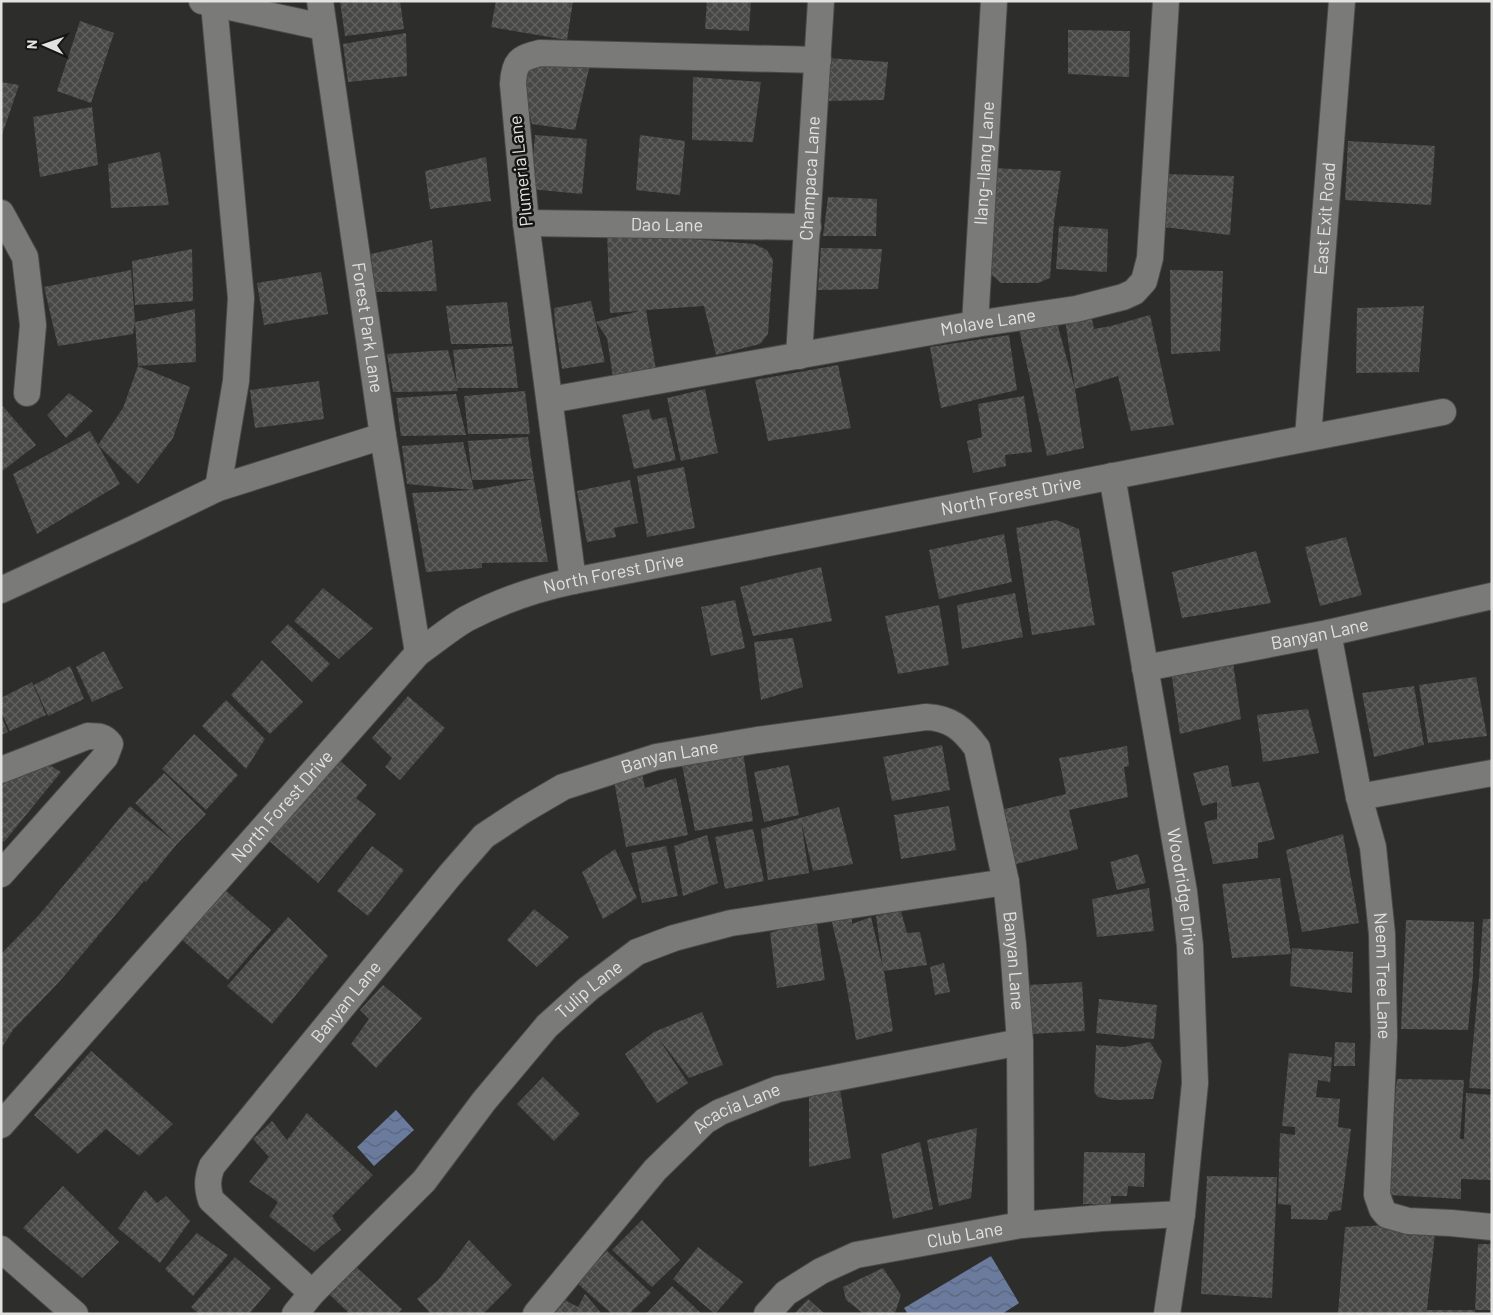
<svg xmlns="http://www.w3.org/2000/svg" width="1493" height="1315" font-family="Barlow,sans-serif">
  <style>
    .water { fill: url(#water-waves) }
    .building { fill: url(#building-cross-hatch) }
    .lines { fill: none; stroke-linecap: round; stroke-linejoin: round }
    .street-casing { stroke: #4a4b49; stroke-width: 28 }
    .street { stroke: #7a7b78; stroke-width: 26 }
    .labels { text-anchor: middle; stroke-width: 5; stroke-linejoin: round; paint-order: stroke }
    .street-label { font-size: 18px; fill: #e2e2e1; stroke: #151514 }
  </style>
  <defs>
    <pattern id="water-waves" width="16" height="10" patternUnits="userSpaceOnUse" patternTransform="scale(1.25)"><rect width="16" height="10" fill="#6a7b9e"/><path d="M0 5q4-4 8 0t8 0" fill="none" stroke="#5b657a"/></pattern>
    <pattern id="building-cross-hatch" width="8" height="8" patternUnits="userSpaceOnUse" patternTransform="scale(1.25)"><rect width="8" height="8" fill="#484946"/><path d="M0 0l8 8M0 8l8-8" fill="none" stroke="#626360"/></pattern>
  </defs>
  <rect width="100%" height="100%" fill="#2d2d2b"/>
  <path class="water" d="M396,1110L414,1130L374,1166L357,1147Z
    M991,1256L1019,1303L1002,1314H908L904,1308Z"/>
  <path class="building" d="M340,1H400L404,29L345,36Z
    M496,1H573L567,40L491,27Z
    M707,1H751L749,31L705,29Z
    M80,21L114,33L91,103L57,91Z
    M1068,30L1130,31L1129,77L1068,74Z
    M406,33L407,76L348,82L343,44Z
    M536,55L590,64L575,130L532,124L525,96L522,76Z
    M827,58L888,62L884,100L824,101Z
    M693,77L761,82L753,142L692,140Z
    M1,82L19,85L2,135H1Z
    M92,107L98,165L40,177L33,117Z
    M535,135L587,139L582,194L530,189Z
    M640,135L685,141L680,195L636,190Z
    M1348,141L1435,146L1431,205L1345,200Z
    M160,152L169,205L111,208L108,164Z
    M486,157L491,201L430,209L425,171Z
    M992,168L1061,171L1054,221L1050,278L1038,283H1001L985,269Z
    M1165,174L1234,176L1230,235L1163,227Z
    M828,197L877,199L876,236H823Z
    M1059,226L1108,229L1107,272L1056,269Z
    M607,232L754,244L767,250L773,260L768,334L760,344L716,355L704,306L646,310L657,376L614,384L607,338L596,322L639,311L610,313Z
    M432,240L437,291L375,292L371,254Z
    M821,248L882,249L878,289L818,290Z
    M192,249L193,301L135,305L132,261Z
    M131,270L135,322L133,334L58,346L44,287Z
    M1170,270L1223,271L1220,351L1171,354Z
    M321,272L328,314L264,325L257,283Z
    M591,301L605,362L562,369L555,324L554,308Z
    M507,302L512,344H451L446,306Z
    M1424,306L1419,372L1356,373L1357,308Z
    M195,309L196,362L138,366L190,387L173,438L138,484L98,445L123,408L138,366L135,322Z
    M1090,309L1094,329L1111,326L1150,315L1174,425L1131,431L1118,376L1075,389L1064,312Z
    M1056,319L1075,389L1084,448L1047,456L1018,325Z
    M1009,335L1017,390L941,408L930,347Z
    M513,346L518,388H457L458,391L393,392L387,354L448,350L457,385L453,350Z
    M838,365L851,428L768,441L755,380Z
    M319,381L324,419L255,428L250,390Z
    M705,389L718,453L681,461L667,398Z
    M525,391L530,434H468L464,396Z
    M69,393L93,411L66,438L47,415Z
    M456,394L466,435L401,436L396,398Z
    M1024,396L1032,452L1005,455L1006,466L973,473L967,441L982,437L978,404Z
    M1,404L36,445L1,472Z
    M649,409L652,420L666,417L676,460L634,469L622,415Z
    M90,431L120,484L37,534L13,474Z
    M528,437L534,479L548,562L482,563V568L426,572L412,493L474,490L534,479L472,480L468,441Z
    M463,442L474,490L407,484L402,446Z
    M684,467L695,528L647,537L637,476Z
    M630,480L638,523L614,528L616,537L587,542L577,491Z
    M1056,520L1079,529L1095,625L1032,635L1016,528Z
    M1004,534L1012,582L939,599L929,550Z
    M1346,537L1362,595L1320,606L1305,547Z
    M1256,551L1271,603L1182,618L1172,572Z
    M821,567L832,621L753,636L740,587Z
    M323,588L373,628L339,659L294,621Z
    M1015,593L1023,637L962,649L957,605Z
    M735,600L745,648L711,656L701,607Z
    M939,605L949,665L898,674L885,616Z
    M288,624L330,664L312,682L271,642Z
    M793,638L803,687L761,700L754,642Z
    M104,651L123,688L92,702L76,667Z
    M1232,655L1241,719L1180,734L1170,663Z
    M262,660L303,702L270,734L231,695Z
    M70,666L84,699L48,716L34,685Z
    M1476,677L1487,736L1428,743L1419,685Z
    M32,682L46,715L10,731L1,712V698Z
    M1414,686L1424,745L1374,757L1362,693Z
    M408,696L445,728L400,780L385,767L392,758L372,738Z
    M226,700L265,739L246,769L202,726Z
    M1308,709L1319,753L1263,762L1257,715Z
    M1,716L8,732L1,735Z
    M194,734L238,775L206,810L162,769Z
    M942,745L950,790L892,801L883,757Z
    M1127,746L1129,766L1124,767L1128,797L1069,810L1078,849L1008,866L997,811L1066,794L1059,758Z
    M743,751L753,821L695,831L681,760Z
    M36,757L61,772L4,842L1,840V786Z
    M338,759L367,785L356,798L376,814L318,883L269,841Z
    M789,765L799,815L764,822L754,772Z
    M1228,765L1232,787L1259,782L1275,839L1258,843V858L1213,864L1204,822L1217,819V802L1202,806L1193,773Z
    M641,768L645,788L676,778L688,835L626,847L613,775Z
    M164,773L206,814L177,844L146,882L144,881L59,982L13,1030L1,1049V954L38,916L130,806L175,842L135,803Z
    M949,806L956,850L901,859L894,815Z
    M839,807L853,864L813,871L801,821L809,873L768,880L761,829Z
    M753,829L764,881L725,889L715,837Z
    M1343,834L1359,923L1302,932L1286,850Z
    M707,835L718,883L683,896L674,846Z
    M372,846L404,870L368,916L337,891Z
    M666,846L678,896L642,903L631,853Z
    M615,849L637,898L603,919L582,872Z
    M1138,854L1146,883L1117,890L1110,862Z
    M1280,878L1291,954L1232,958L1222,884Z
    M1149,888L1154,931L1097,937L1092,899Z
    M224,889L271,930L228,980L181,939Z
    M534,909L569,937L537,967L507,940Z
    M852,909V924L871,917L883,968L876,916L901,911L907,933L920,932L927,965L884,971L893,1031L856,1040L845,978L830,914Z
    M288,917L328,956L272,1024L227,986Z
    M816,917L825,980L777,988L770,933Z
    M1483,919H1492V1089L1469,1088L1479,978Z
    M1406,920L1474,922L1473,976L1468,1030L1401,1029Z
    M1292,948L1353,952L1352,993L1290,986Z
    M944,963L950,992L935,995L930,967Z
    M1082,982L1085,1031L1030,1034L1028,985Z
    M383,985L422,1018L376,1068L351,1044L369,1019L360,1010Z
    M1099,999L1157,1005L1154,1039L1096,1033Z
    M702,1012L723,1065L689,1078L657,1036L688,1083L657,1103L625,1054L654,1032Z
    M1150,1042L1162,1062L1153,1099L1114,1100L1098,1097L1094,1092L1096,1045L1124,1047Z
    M1335,1042L1355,1043V1066H1334Z
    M91,1051L173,1124L139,1156L106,1129L78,1154L34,1115Z
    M1289,1053L1332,1057L1330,1082L1318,1080L1316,1097L1340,1099L1338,1127L1351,1129L1341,1210L1330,1212L1327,1220L1291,1219V1205L1278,1204L1280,1133L1295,1135V1127L1282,1126Z
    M543,1077L580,1114L554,1141L517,1104Z
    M1397,1079L1464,1080L1460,1139H1464L1466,1093L1492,1095V1180L1461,1179V1199L1389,1195L1391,1138Z
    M840,1089L851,1158L809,1167V1092Z
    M307,1113L373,1175L332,1216L341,1230L314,1252L269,1216L278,1202L249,1182L269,1157L253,1139L272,1121L287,1140Z
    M977,1128L971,1198L939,1206L927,1140Z
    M920,1142L933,1209L893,1219L881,1154Z
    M1084,1152L1145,1153L1144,1187L1128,1186L1127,1196H1111V1205L1083,1204Z
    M1207,1176L1277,1177L1272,1298L1201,1294Z
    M63,1186L119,1242L82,1278L23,1228Z
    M145,1190L157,1203L166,1196L190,1221L160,1263L118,1228Z
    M642,1220L680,1260L652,1287L612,1250Z
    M1436,1223L1427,1310H1475V1314H1338L1345,1227Z
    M197,1233L228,1255L193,1296L165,1269Z
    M469,1240L512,1285L483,1314H431L417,1299L439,1279Z
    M1478,1244H1492V1310H1475Z
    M698,1247L743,1282L715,1314L673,1279Z
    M607,1251L651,1293L629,1314H612L577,1283Z
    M235,1257L271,1288L249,1314H199L191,1307Z
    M356,1267L402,1309L397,1314H350L330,1295Z
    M883,1268L901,1295L895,1313L864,1314L846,1300L843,1287Z
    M672,1286L702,1314H646Z
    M585,1294L602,1314H549L565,1300L578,1307Z
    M808,1299L825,1314H794Z"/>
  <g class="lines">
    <defs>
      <g id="street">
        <path d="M202,1L323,27"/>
        <path id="s1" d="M320,1L383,436L418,653"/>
        <path d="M214,4L241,298L236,381L218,488"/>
        <path d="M1,213L25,257L33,325L27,393"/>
        <path id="s2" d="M526,223L808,227"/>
        <path id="s3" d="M975,324L994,1"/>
        <path id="s4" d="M799,356L821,1"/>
        <path id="s5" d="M550,400L975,324L1076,309L1123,297L1134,292L1144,281L1150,258L1166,1"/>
        <path id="s6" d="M1308,437L1342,1"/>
        <path id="s7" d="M1112,476L1184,892L1190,946L1195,1083L1182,1214L1167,1314"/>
        <path d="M573,581L526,223L513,84C514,62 519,58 540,53L818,60"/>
        <path d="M1,590L131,530L218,488L383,436"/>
        <path id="s8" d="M1328,633L1359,797L1373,847L1382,934L1384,1036L1377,1195L1382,1209L1387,1215L1408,1221L1451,1223L1492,1227"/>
        <path id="s9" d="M1145,668L1328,633L1492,596"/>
        <path d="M1,770L88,736C98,736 104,736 110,744L105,757L1,874"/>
        <path d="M1359,797L1492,773"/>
        <path id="s10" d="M1,1125L418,653C434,642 449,629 466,619C500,601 535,589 573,581L1443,412"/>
        <path d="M1,1249L75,1314"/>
        <path id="s11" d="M312,1293L211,1200C207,1187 207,1179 212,1166L450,875L484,836L522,811L563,787L656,757L757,740L926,717C951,718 963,729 977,748L1006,882L1013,945L1020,1042L1021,1225"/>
        <path id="s12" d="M295,1314L312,1293L424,1181L484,1101L547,1026L588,989L637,952L674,938L731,923L1006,882"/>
        <path id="s13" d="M536,1314L655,1170L705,1121L720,1112L778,1089L1020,1042"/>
        <path id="s14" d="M767,1314L786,1293L821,1271L856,1255L1021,1225L1102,1218L1182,1214"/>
      </g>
    </defs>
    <use href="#street" class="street-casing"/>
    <use href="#street" class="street"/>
  </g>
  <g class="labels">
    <g class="street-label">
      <text dy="6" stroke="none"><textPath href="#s3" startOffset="161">Ilang-Ilang Lane</textPath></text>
      <text transform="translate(521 171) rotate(-96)" y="6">Plumeria Lane</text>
      <text dy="6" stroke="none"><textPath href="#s4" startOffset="178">Champaca Lane</textPath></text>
      <text dy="6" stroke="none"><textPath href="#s6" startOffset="219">East Exit Road</textPath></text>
      <text dy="6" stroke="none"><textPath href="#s2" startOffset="141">Dao Lane</textPath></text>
      <text dy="6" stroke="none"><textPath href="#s5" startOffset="445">Molave Lane</textPath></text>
      <text dy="6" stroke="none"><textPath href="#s1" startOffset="330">Forest Park Lane</textPath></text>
      <text dy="6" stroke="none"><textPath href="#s10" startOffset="1249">North Forest Drive</textPath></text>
      <text dy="6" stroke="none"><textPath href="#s10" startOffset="844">North Forest Drive</textPath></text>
      <text dy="6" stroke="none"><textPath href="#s9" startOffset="178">Banyan Lane</textPath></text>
      <text dy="6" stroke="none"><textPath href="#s11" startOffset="804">Banyan Lane</textPath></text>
      <text dy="6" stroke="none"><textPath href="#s10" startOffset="425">North Forest Drive</textPath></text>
      <text dy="6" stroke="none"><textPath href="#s7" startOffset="422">Woodridge Drive</textPath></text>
      <text dy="6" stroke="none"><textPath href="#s11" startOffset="1342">Banyan Lane</textPath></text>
      <text dy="6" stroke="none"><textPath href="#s8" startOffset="348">Neem Tree Lane</textPath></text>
      <text dy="6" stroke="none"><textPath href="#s12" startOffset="439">Tulip Lane</textPath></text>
      <text dy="6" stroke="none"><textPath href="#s11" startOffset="384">Banyan Lane</textPath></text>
      <text dy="6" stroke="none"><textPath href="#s13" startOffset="291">Acacia Lane</textPath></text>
      <text dy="6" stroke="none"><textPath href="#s14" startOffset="219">Club Lane</textPath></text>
    </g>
  </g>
  <rect width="1493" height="1315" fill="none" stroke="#e2e2e1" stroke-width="5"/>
  <g transform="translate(45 45) rotate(272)" stroke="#151514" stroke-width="4" paint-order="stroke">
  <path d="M0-4L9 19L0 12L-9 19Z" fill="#e2e2e1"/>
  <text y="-8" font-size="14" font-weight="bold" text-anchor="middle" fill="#e2e2e1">N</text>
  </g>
</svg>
